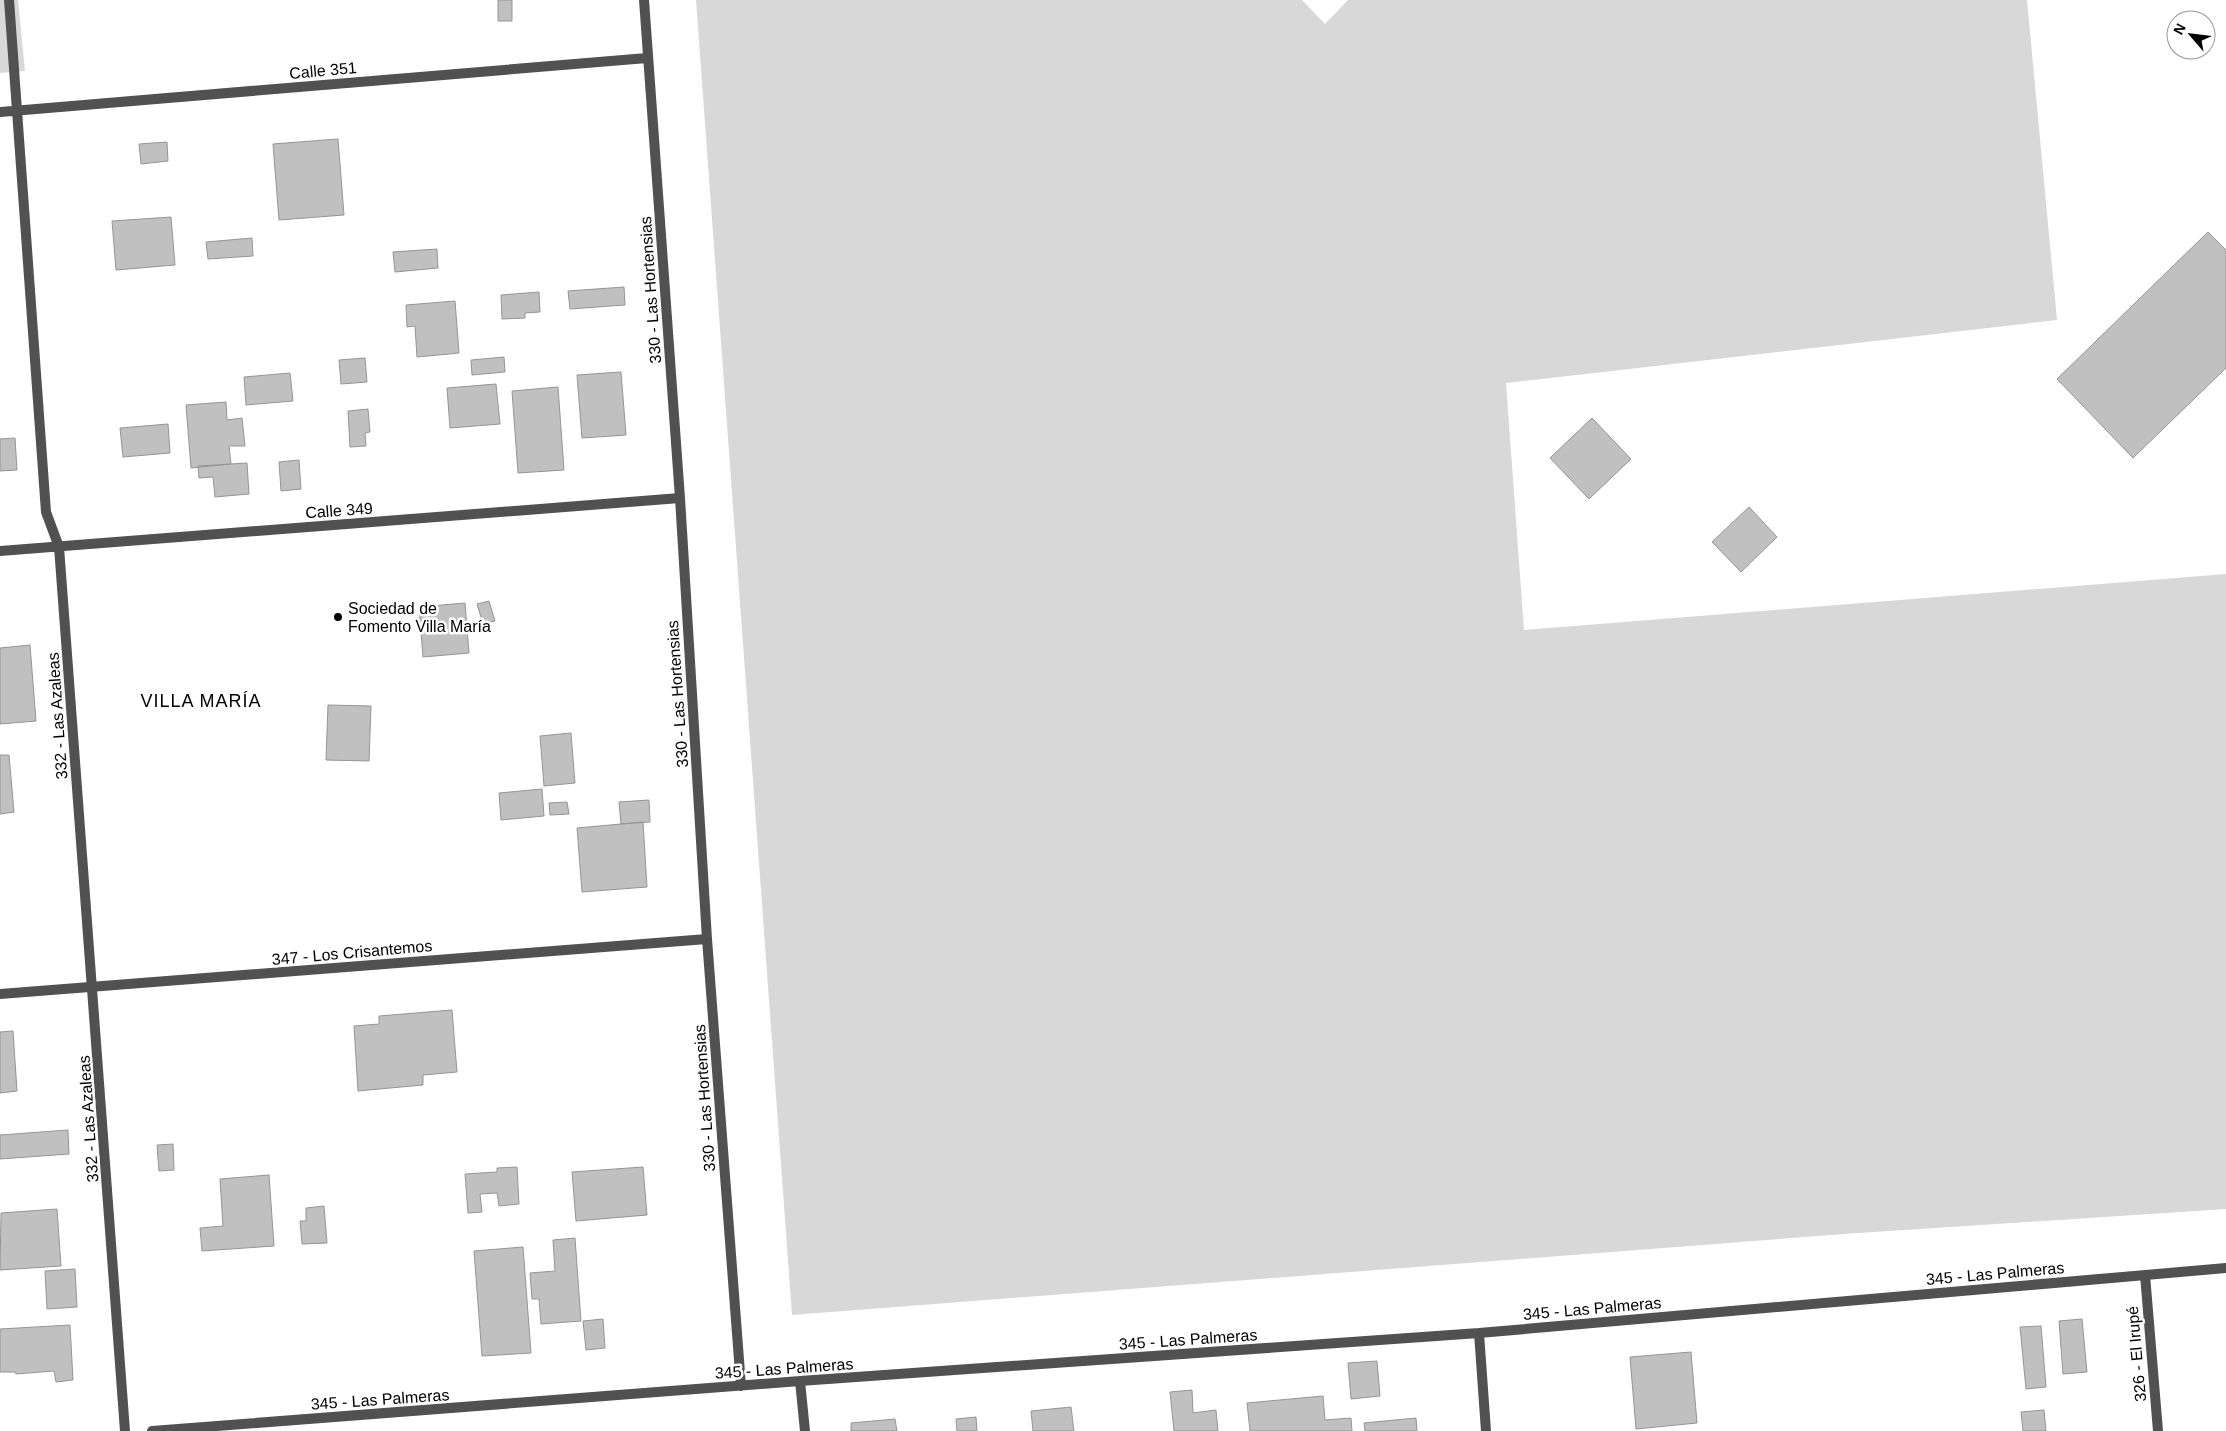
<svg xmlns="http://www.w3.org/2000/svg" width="2226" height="1431" font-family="Helvetica,sans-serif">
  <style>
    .green { fill: #d8d8d8 }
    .building { fill: #c0c0c0; stroke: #959595 }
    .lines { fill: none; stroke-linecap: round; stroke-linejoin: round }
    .street { stroke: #515151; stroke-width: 10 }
    .poi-dot { fill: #000; stroke: #fff; stroke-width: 2 }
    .labels { text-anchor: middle; stroke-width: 5; stroke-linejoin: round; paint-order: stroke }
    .street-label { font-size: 16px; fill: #000; stroke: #fff }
    .poi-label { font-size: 16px; fill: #000; stroke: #fff; text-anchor: start }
    .neighbourhood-label { font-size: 18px; letter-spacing: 1px; fill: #000; stroke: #fff }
  </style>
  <rect width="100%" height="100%" fill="#fff"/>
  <path class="green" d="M0,0H18L25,71L0,73Z
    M696,0H1302L1325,24L1348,0H2027L2057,320L1506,383L1524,630L2226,574V1209L1844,1234L792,1315Z"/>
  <path class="building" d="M498,0H512V21H498Z
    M338,139L344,215L279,220L273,144Z
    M167,142L168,161L141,164L139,144Z
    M171,217L175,265L116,270L112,221Z
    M2208,232L2226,250V368L2133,458L2057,379Z
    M252,238L253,256L208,259L206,242Z
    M437,249L438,268L395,272L393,252Z
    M624,287L625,305L570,309L568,291Z
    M539,292L540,312L525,313V318L502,319L501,295Z
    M455,301L459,353L417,357L415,326L407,327L406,305Z
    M504,357L505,372L472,375L471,360Z
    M365,358L367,382L341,384L339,360Z
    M621,372L626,435L582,438L577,375Z
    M290,373L293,401L246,405L244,377Z
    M496,384L500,424L450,428L447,388Z
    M558,387L564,470L518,473L512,391Z
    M226,402L227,420L242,418L245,446H229L231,464L191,468L186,405Z
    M368,409L370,432L365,433L366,446L350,447L348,411Z
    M1592,418L1631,459L1589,499L1550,458Z
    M168,424L170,453L123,457L120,428Z
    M15,438L17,470L0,471V439Z
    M299,460L301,489L281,491L279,462Z
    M247,463L249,494L215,497L213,477L199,478L198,466Z
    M1749,507L1777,537L1741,572L1712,542Z
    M489,601L495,621L483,624L477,604Z
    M465,603L469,653L423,657L419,607Z
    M30,645L36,721L0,724V648Z
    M328,705L371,706L369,761L326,760Z
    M571,733L575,783L544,786L540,736Z
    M0,755H9L14,812L0,814Z
    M542,789L544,816L501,820L499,793Z
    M649,800L650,822L621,824L619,802Z
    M567,802L569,814L550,815L549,803Z
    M643,822L647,887L582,892L577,828Z
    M452,1010L457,1072L423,1075V1085L358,1091L354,1026L379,1024V1016Z
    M13,1031L17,1091L0,1093V1032Z
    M68,1130L69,1154L0,1159V1135Z
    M173,1144L174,1170L159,1171L157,1145Z
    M517,1167L519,1204L499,1206L497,1193L480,1194L482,1212L468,1213L465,1174L497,1172V1168Z
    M643,1167L647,1215L576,1221L572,1172Z
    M269,1175L274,1246L202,1251L200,1228L223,1226L220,1179Z
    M324,1206L327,1243L302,1244L300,1221H306V1208Z
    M57,1209L61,1266L0,1270L1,1213Z
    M575,1238L581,1321L541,1324L539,1299H532L530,1273L555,1271L553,1240Z
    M523,1247L531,1353L482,1356L474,1251Z
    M75,1269L77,1307L47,1309L45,1271Z
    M603,1319L605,1348L586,1350L583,1321Z
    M2082,1319L2087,1372L2063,1374L2059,1321Z
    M70,1325L73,1380L56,1382L54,1371L16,1374L15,1372H0V1329Z
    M2041,1326L2046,1387L2026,1389L2020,1327Z
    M1691,1352L1697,1423L1636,1429L1630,1357Z
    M1377,1361L1380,1396L1351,1399L1348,1363Z
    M1192,1390L1193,1413L1216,1410L1218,1431H1174L1170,1392Z
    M1323,1396L1325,1420L1351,1418L1352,1431H1250L1247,1403Z
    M1071,1407L1074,1431H1033L1031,1411Z
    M2044,1410L2046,1431H2023L2021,1412Z
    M976,1417L977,1431H957L956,1419Z
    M1416,1418L1417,1431H1365L1364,1423Z
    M895,1419L897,1431H851V1423Z"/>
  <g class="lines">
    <path class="street" d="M9,0L46,512L59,547L125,1431
      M644,0L680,498L707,939L741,1386
      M0,112L647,58
      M0,551L680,498
      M0,994L707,939
      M2145,1275L2158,1431
      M1479,1333L1486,1431
      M800,1381L805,1431
      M152,1431L800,1381L1479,1333L2226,1268"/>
  </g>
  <circle class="poi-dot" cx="338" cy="617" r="5"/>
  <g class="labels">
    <g class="street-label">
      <text transform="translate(323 70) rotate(-5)" y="6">Calle 351</text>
      <text transform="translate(650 290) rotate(-94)" y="6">330 - Las Hortensias</text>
      <text transform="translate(339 510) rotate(-4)" y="6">Calle 349</text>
      <text transform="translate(677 694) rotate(-94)" y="6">330 - Las Hortensias</text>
      <text transform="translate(57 716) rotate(-94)" y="6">332 - Las Azaleas</text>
      <text transform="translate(352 952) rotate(-5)" y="6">347 - Los Crisantemos</text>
      <text transform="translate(704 1098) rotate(-94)" y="6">330 - Las Hortensias</text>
      <text transform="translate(88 1119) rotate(-94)" y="6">332 - Las Azaleas</text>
      <text transform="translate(1995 1273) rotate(-5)" y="6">345 - Las Palmeras</text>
      <text transform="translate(1592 1308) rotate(-5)" y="6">345 - Las Palmeras</text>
      <text transform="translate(1188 1339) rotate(-4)" y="6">345 - Las Palmeras</text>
      <text transform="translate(2136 1354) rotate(-95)" y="6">326 - El Irupé</text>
      <text transform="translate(784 1368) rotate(-4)" y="6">345 - Las Palmeras</text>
      <text transform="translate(380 1399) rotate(-4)" y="6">345 - Las Palmeras</text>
    </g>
    <g class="poi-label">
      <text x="348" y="614">Sociedad de<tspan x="348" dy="18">Fomento Villa María</tspan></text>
    </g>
    <g class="neighbourhood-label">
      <text x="201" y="707">VILLA MARÍA</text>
    </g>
  </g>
  <g transform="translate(2191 35) rotate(298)"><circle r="24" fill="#ffffff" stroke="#999999"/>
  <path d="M0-4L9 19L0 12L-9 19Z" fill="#000000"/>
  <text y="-8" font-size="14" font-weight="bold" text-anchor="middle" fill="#000000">N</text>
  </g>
</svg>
